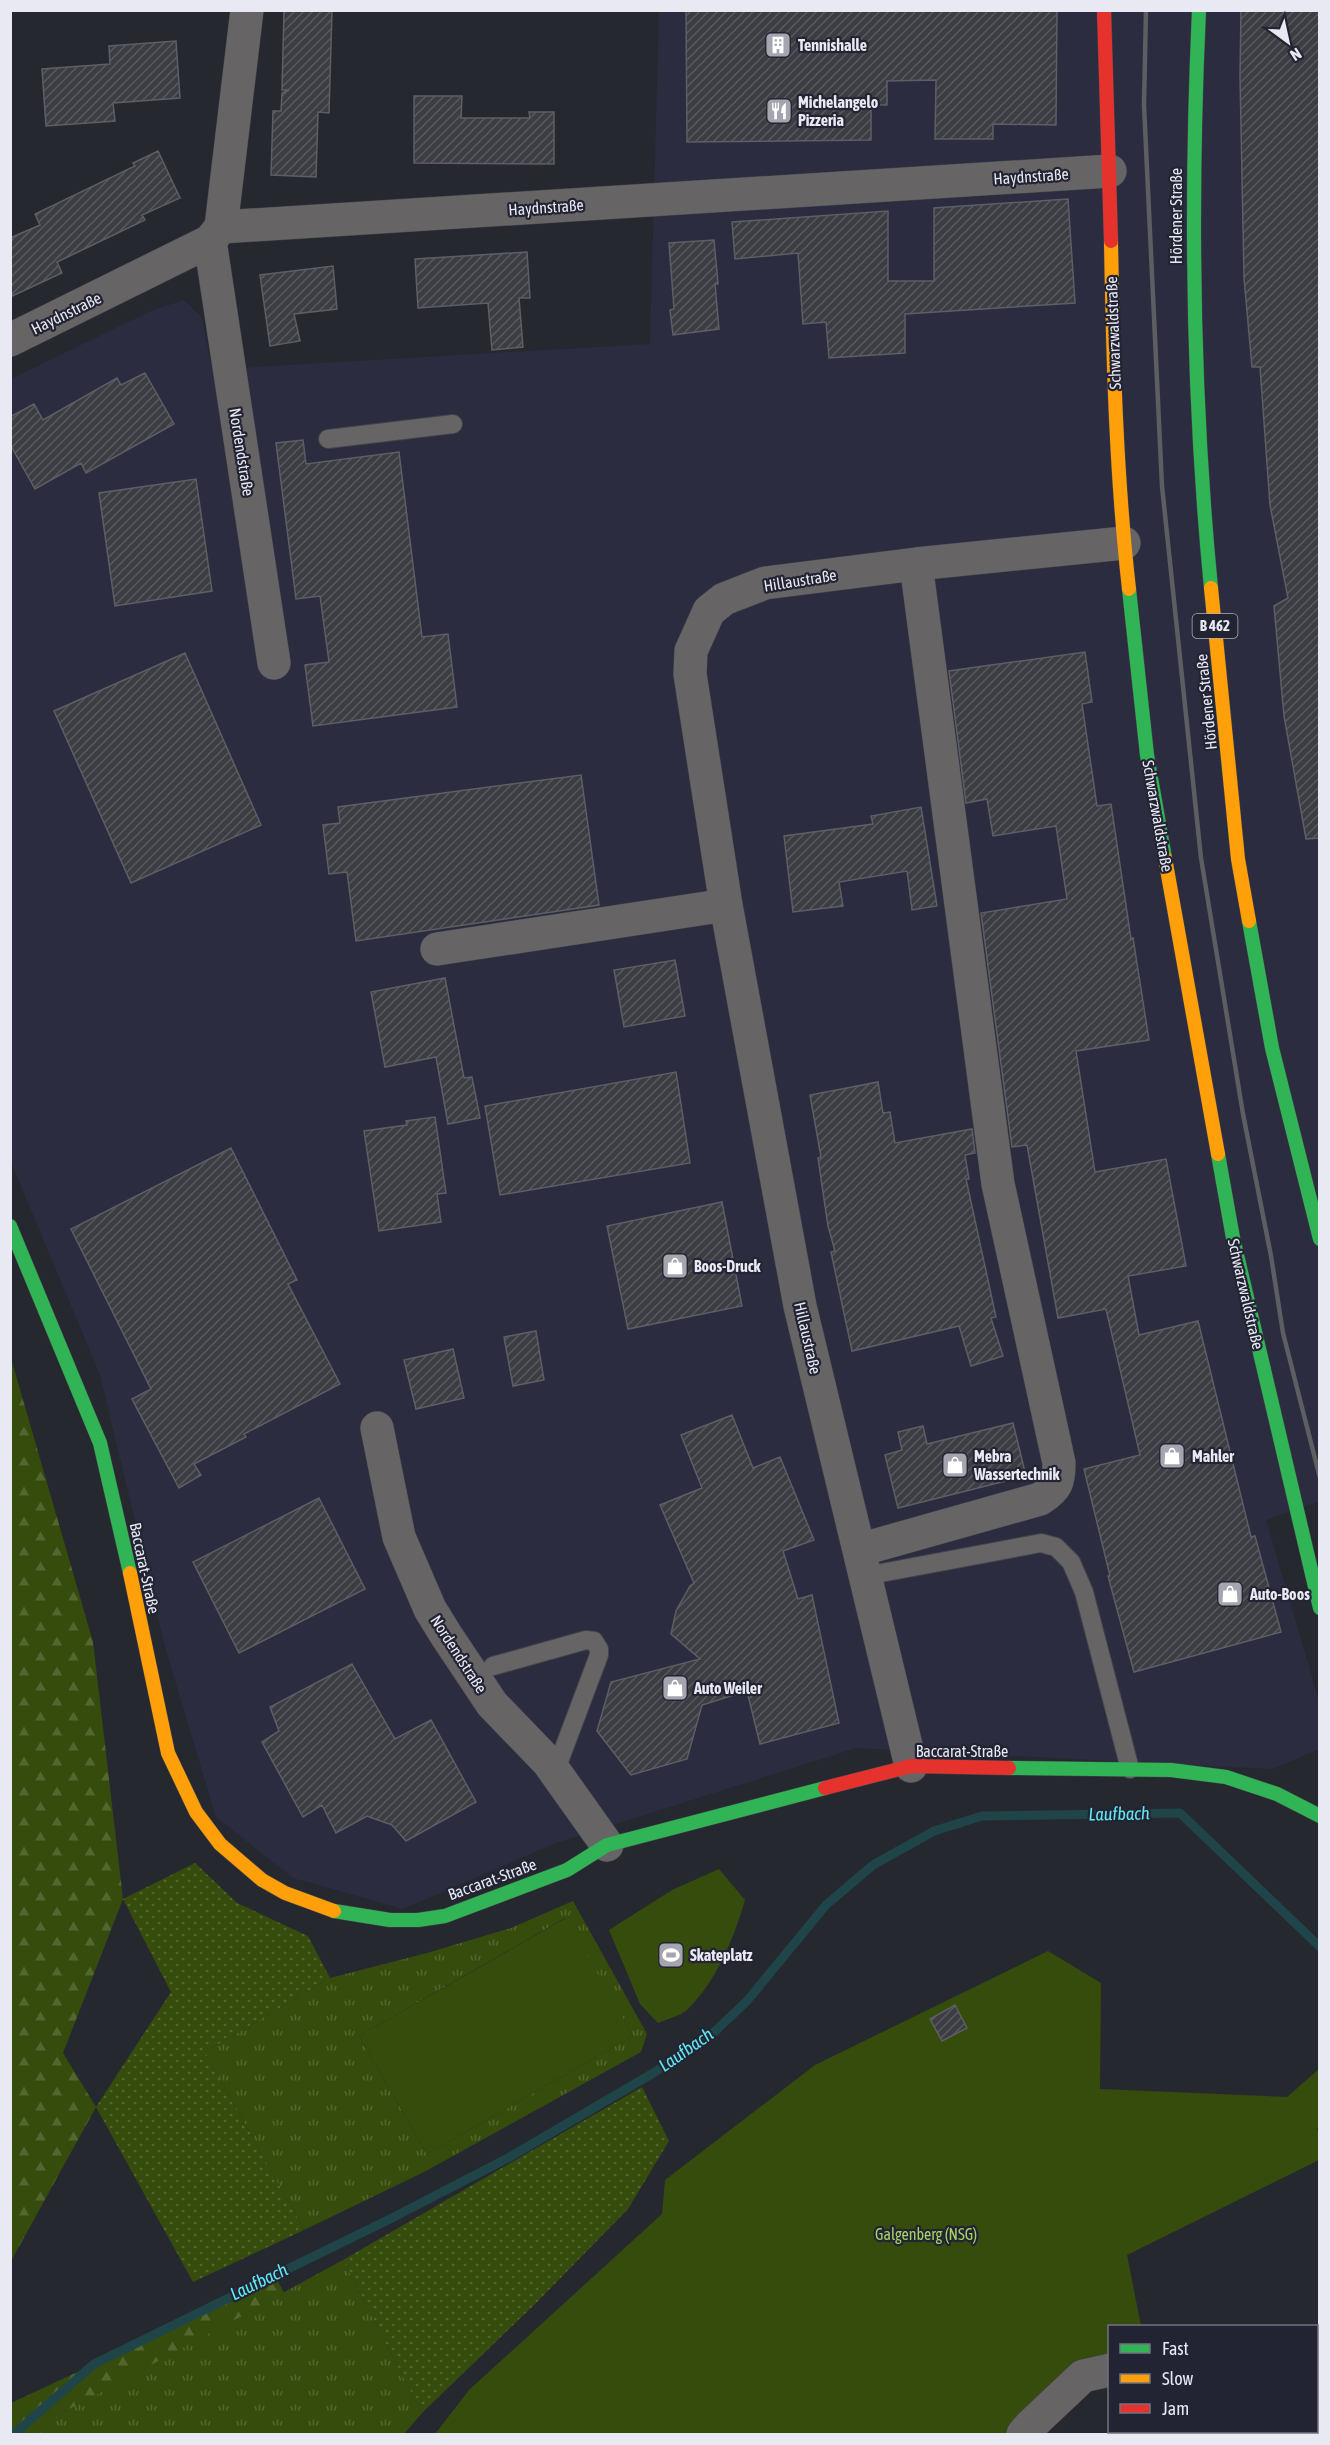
<svg xmlns="http://www.w3.org/2000/svg" width="1330" height="2445" font-family="'Asap Condensed',sans-serif">
  <style>
    .built { fill: #2b2c40 }
    .grass { fill: url(#grass-tufts); fill-rule: evenodd }
    .forest { fill: url(#forest-firs) }
    .park { fill: #364c0c }
    .garden { fill: url(#garden-dots) }
    .lines { fill: none; stroke-linecap: round; stroke-linejoin: round }
    .stream { stroke: #1f4549; stroke-width: 9 }
    .building { fill: url(#building-hatch); stroke: #5e5e65; stroke-width: 1.5 }
    .lane-casing { stroke: #42444a; stroke-width: 20 }
    .street-casing { stroke: #42444a; stroke-width: 34 }
    .fast-casing { stroke: #42444a; stroke-width: 15 }
    .slow-casing { stroke: #42444a; stroke-width: 15 }
    .jam-casing { stroke: #42444a; stroke-width: 15 }
    .lane { stroke: #676466; stroke-width: 18 }
    .street { stroke: #676466; stroke-width: 33 }
    .fast { stroke: #30b455; stroke-width: 14 }
    .slow { stroke: #ff9f0a; stroke-width: 14 }
    .jam { stroke: #e5322d; stroke-width: 14 }
    .rail { stroke: #5d5e61; stroke-width: 4.5 }
    .labels { text-anchor: middle; stroke-width: 4.5; stroke-linejoin: round; paint-order: stroke }
    .shield { fill: #232433; stroke: #adaeb9; stroke-width: 1.5 }
    .shield-label { font-size: 15px; font-weight: bold; fill: #e8e9f3 }
    .poi-label { font-size: 16px; font-weight: bold; fill: #e8e9f3; stroke: #232433; text-anchor: start }
    .street-label { font-size: 16px; fill: #e8e9f3; stroke: #232433 }
    .park-label { font-size: 16px; fill: #a6d264; stroke: #232433 }
    .water-label { font-size: 18px; font-style: italic; fill: #61e9f3; stroke: #232433 }
  </style>
  <defs>
    <pattern id="grass-tufts" width="24" height="20" patternUnits="userSpaceOnUse" patternTransform="scale(1.5)"><rect width="24" height="20" fill="#364c0c"/><path d="M3 7l-1-3M5 7V3M7 7l1-3M15 17l-1-3M17 17v-4M19 17l1-3" fill="none" stroke="#536630"/></pattern>
    <pattern id="forest-firs" width="22" height="20" patternUnits="userSpaceOnUse" patternTransform="scale(1.5)"><rect width="22" height="20" fill="#364c0c"/><path d="M5 1l3.5 6h-7zM16 11l3.5 6h-7z" fill="#536630"/></pattern>
    <pattern id="garden-dots" width="8" height="8" patternUnits="userSpaceOnUse" patternTransform="scale(1.5)"><rect width="8" height="8" fill="#364c0c"/><path d="M2 2h.1M6 6h.1" fill="none" stroke="#536630" stroke-width="1.8" stroke-linecap="round"/></pattern>
    <pattern id="building-hatch" width="6" height="6" patternUnits="userSpaceOnUse" patternTransform="scale(1.5)"><rect width="6" height="6" fill="#3c3d43"/><path d="M-1 1l2-2M0 6l6-6M5 7l2-2" fill="none" stroke="#58595f"/></pattern>
  </defs>
  <rect width="100%" height="100%" fill="#262830"/>
  <path class="built" d="M659,11H1319L1320,1501L1266,1520L1319,1701V1749L1272,1769L856,1748L553,1844L403,1909L293,1878L216,1817L166,1650L100,1375L11,1162V379L151,311L184,300L202,318L213,375L253,367L650,344Z"/>
  <path class="grass" d="M573,1901L647,2034L641,2052L424,2172L304,2230L205,2052L330,1978L427,1953L511,1928ZM565,1918L633,2036L427,2154L359,2036Z
    M343,2260L422,2413L404,2434H39L62,2413Z"/>
  <path class="forest" d="M10,1355L93,1642L123,1899L63,2053L96,2107L11,2261L10,1983L13,1981L10,1979Z
    M277,2279L284,2293L62,2413L39,2434H11V2403Z"/>
  <path class="park" d="M719,1869L745,1900C734,1938 716,1982 687,2010C680,2016 667,2019 658,2023L640,2004L609,1930L672,1890Z
    M566,1918L633,2036L427,2154L359,2036Z
    M1048,1951L1101,1983L1100,2089L1287,2097L1319,2069L1320,2127L1317,2128L1319,2135V2160L1127,2255L1141,2326H1110L1109,2362L1032,2434H435L469,2390L662,2214L665,2180L815,2065Z"/>
  <path class="garden" d="M195,1863L237,1903L308,1936L330,1978L205,2052L304,2230L193,2282L96,2107L171,1992L123,1899Z
    M642,2087L669,2141L628,2209L535,2304L422,2413L343,2260Z"/>
  <g class="lines">
    <path class="stream" d="M14,2434L94,2364L390,2219L508,2158L650,2075L710,2036L747,2001L826,1905L873,1865L934,1831L982,1816L1180,1813L1320,1947"/>
  </g>
  <path class="building" d="M284,10H332L329,113L318,112L316,177L271,175L273,111H281L282,93L289,90H282Z
    M686,10H1057L1056,125L993,124V139H935L936,80L887,81V105H871V140L687,142Z
    M1241,10H1320V838L1306,839L1284,716L1274,606L1288,598L1270,505L1260,367H1252L1244,278L1240,76Z
    M176,41L180,98L113,103L115,121L46,126L42,69L110,64L109,46Z
    M414,96H462L461,118H530L529,112H554V164L414,163Z
    M158,151L180,198L142,215L145,220L57,262L62,273L10,297V238L40,225L35,214L135,166L133,163Z
    M1068,199L1075,303L905,314V353L829,358L826,322L803,324L798,253L735,259L732,222L888,211V281H934V208Z
    M714,240L718,284H715L719,329L673,335L670,310L674,309L669,243Z
    M527,252L530,298H519L523,347L492,350L488,303L418,308L415,259Z
    M333,266L337,309L294,314L300,341L270,346L260,275Z
    M145,373L174,424L86,473L81,463L35,489L10,444V417L34,404L43,420L117,378L121,385Z
    M303,440L306,464L399,452L422,637L448,634L457,707L313,726L305,665L329,662L320,596L296,599L276,443Z
    M196,479L212,591L115,606L99,493Z
    M1085,652L1092,702L1082,704L1097,806L1111,804L1131,939L1133,938L1149,1040L1076,1051L1095,1172L1166,1159L1186,1266L1128,1276L1139,1335L1198,1321L1251,1537L1255,1536L1281,1632L1134,1672L1108,1576H1110L1084,1469L1140,1455L1106,1309L1058,1318L1027,1145L1012,1147L981,913L1067,899L1056,826L993,836L987,799L966,803L949,671Z
    M185,653L261,825L131,883L54,711Z
    M581,775L599,905L356,941L347,872L329,874L323,825L340,823L338,807Z
    M921,807L937,906L912,910L907,871L839,882L843,906L793,912L784,836L873,824L871,816Z
    M675,960L685,1016L624,1027L614,970Z
    M445,978L464,1078L472,1077L480,1118L448,1124L436,1057L385,1067L371,992Z
    M676,1072L690,1163L500,1195L485,1106Z
    M878,1082L883,1113L890,1112L895,1143L972,1129L975,1153L965,1155L969,1179H966L996,1317L991,1318L1003,1356L971,1366L959,1326L852,1351L831,1252L835,1251L828,1226L818,1158L821,1157L810,1095Z
    M435,1117L446,1193L437,1194L441,1222L379,1231L364,1131L407,1125L406,1121Z
    M231,1148L297,1280L288,1284L340,1384L244,1434L246,1437L194,1464L201,1475L179,1488L132,1399L151,1389L71,1229Z
    M722,1202L742,1306L628,1329L607,1226Z
    M536,1331L544,1380L513,1386L504,1337Z
    M453,1349L464,1398L416,1409L404,1360Z
    M732,1415L753,1468L780,1457L814,1540L783,1551L798,1599L812,1595L839,1723L760,1744L747,1691L702,1705L687,1759L631,1775L597,1731L611,1682L700,1659L671,1634L676,1611L690,1586L694,1583L660,1505L702,1488L681,1435Z
    M1013,1423L1026,1476L898,1508L885,1455L902,1450L898,1432L923,1426L927,1444Z
    M319,1498L365,1589L239,1653L193,1562Z
    M352,1664L395,1739L431,1720L476,1802L406,1841L392,1825L367,1816L336,1833L322,1805L303,1817L262,1742L279,1731L270,1707Z
    M955,2005L967,2028L942,2041L930,2019Z"/>
  <g class="lines">
    <defs>
      <path id="lane" d="M328,439L453,424
        M865,1576L1041,1543L1056,1547L1071,1562L1084,1592L1130,1769
        M493,1666L586,1640L594,1641L599,1649V1655L555,1772"/>
      <path id="street" d="M221,227L247,10
        M210,241L274,663
        M10,340L210,241L221,227L1110,171
        M437,949L726,905
        M377,1428L399,1537L430,1609L446,1635L492,1704L548,1762L607,1845
        M859,1550L1040,1499C1057,1488 1059,1482 1059,1463L998,1184L916,564
        M911,1766L800,1306L726,905L690,674L691,651L709,611L724,599L765,583L916,564L1124,543
        M1197,2432V2434
        M1023,2434L1030,2426L1083,2376L1110,2370"/>
      <path id="fast" d="M1199,10C1190,205 1192,393 1211,588
        M1129,589L1147,755L1165,858
        M1249,921L1272,1048L1320,1239
        M1218,1154L1233,1238L1320,1608
        M10,1226L100,1443L130,1573
        M1009,1768L1171,1770L1226,1777L1277,1794L1320,1816
        M334,1911L390,1920H418L445,1916L567,1870L607,1845L825,1788"/>
      <path id="slow" d="M1111,241C1113,357 1116,474 1129,589
        M1211,588L1238,859L1249,921
        M1165,858L1218,1154
        M130,1573L168,1753L196,1812L220,1844L262,1880L285,1893L334,1911"/>
      <path id="jam" d="M1104,10L1111,241
        M825,1788L911,1766L1009,1768"/>
    </defs>
    <use href="#lane" class="lane-casing"/>
    <use href="#street" class="street-casing"/>
    <use href="#fast" class="fast-casing"/>
    <use href="#slow" class="slow-casing"/>
    <use href="#jam" class="jam-casing"/>
    <use href="#lane" class="lane"/>
    <use href="#street" class="street"/>
    <use href="#fast" class="fast"/>
    <use href="#slow" class="slow"/>
    <use href="#jam" class="jam"/>
    <path class="rail" d="M1146,10L1144,105L1162,486L1201,858L1243,1114L1271,1256L1283,1333L1320,1478"/>
  </g>
  <defs>
    <symbol id="building-square" viewBox="-11 -11 22 22"><rect x="-9" y="-9" width="18" height="18" rx="4" fill="#a4a5af" stroke="#232433"/><path d="M-4-6H4V6H1V3H-1V6H-4ZM-2.5-4.3h1.7v1.8h-1.7ZM.8-4.3h1.7v1.8H.8ZM-2.5-1h1.7V.8h-1.7ZM.8-1h1.7V.8H.8Z" fill="#fff"/></symbol>
    <symbol id="restaurant-square" viewBox="-11 -11 22 22"><rect x="-9" y="-9" width="18" height="18" rx="4" fill="#a4a5af" stroke="#232433"/><path d="M-5-6h1v4h1v-4h1v4h1v-4h1v5L-1.5 .5V6h-2V.5L-5-1ZM5-6V6H3V1.5H1.5Q1.5-4 5-6Z" fill="#fff"/></symbol>
    <symbol id="shop-square" viewBox="-11 -11 22 22"><rect x="-9" y="-9" width="18" height="18" rx="4" fill="#a4a5af" stroke="#232433"/><path d="M-5-2.5h2.3a2.7 3.5 0 0 1 5.4 0H5L5.5 6h-11ZM-1.5-2.5h3a1.5 2.3 0 0 0-3 0Z" fill="#fff"/></symbol>
    <symbol id="stadium-square" viewBox="-11 -11 22 22"><rect x="-9" y="-9" width="18" height="18" rx="4" fill="#a4a5af" stroke="#232433"/><path d="M0-5a6.5 5 0 1 0 0 10a6.5 5 0 1 0 0-10ZM-3.5-1.8h7v3.6h-7Z" fill="#fff"/></symbol>
  </defs>
  <g fill-rule="evenodd">
    <use href="#building-square" x="763" y="30" width="30" height="30"/>
    <use href="#restaurant-square" x="764" y="96" width="30" height="30"/>
    <use href="#shop-square" x="660" y="1251" width="30" height="30"/>
    <use href="#shop-square" x="1157" y="1441" width="30" height="30"/>
    <use href="#shop-square" x="940" y="1450" width="30" height="30"/>
    <use href="#shop-square" x="1215" y="1579" width="30" height="30"/>
    <use href="#shop-square" x="660" y="1673" width="30" height="30"/>
    <use href="#stadium-square" x="656" y="1940" width="30" height="30"/>
  </g>
  <g class="labels">
    <rect class="shield" x="1192.5" y="614" width="45" height="24" rx="4.5"/>
    <g class="shield-label">
      <text x="1215" y="631">B 462</text>
    </g>
    <g class="poi-label">
      <text x="798" y="51">Tennishalle</text>
      <text x="798" y="108">Michelangelo<tspan x="798" dy="18">Pizzeria</tspan></text>
      <text x="694" y="1272">Boos-Druck</text>
      <text x="974" y="1462">Mebra<tspan x="974" dy="18">Wassertechnik</tspan></text>
      <text x="1192" y="1462">Mahler</text>
      <text x="1250" y="1600">Auto-Boos</text>
      <text x="694" y="1694">Auto Weiler</text>
      <text x="690" y="1961">Skateplatz</text>
    </g>
    <g class="street-label">
      <text transform="translate(1031 176) rotate(-4)" y="6">Haydnstraße</text>
      <text transform="translate(546 207) rotate(-4)" y="6">Haydnstraße</text>
      <text transform="translate(1176 216) rotate(-90)" y="6">Hördener Straße</text>
      <text transform="translate(66 313) rotate(-26)" y="6">Haydnstraße</text>
      <text transform="translate(1113 333) rotate(-92)" y="6">Schwarzwaldstraße</text>
      <text transform="translate(242 452) rotate(81)" y="6">Nordendstraße</text>
      <text transform="translate(800 580) rotate(-9)" y="6">Hillaustraße</text>
      <text transform="translate(1206 702) rotate(-96)" y="6">Hördener Straße</text>
      <text transform="translate(1158 816) rotate(80)" y="6">Schwarzwaldstraße</text>
      <text transform="translate(1246 1294) rotate(77)" y="6">Schwarzwaldstraße</text>
      <text transform="translate(808 1338) rotate(77)" y="6">Hillaustraße</text>
      <text transform="translate(145 1568) rotate(78)" y="6">Baccarat-Straße</text>
      <text transform="translate(459 1654) rotate(57)" y="6">Nordendstraße</text>
      <text x="962" y="1757">Baccarat-Straße</text>
      <text transform="translate(492 1879) rotate(-20)" y="6">Baccarat-Straße</text>
    </g>
    <g class="park-label">
      <text x="926" y="2240">Galgenberg (NSG)</text>
    </g>
    <g class="water-label">
      <text transform="translate(1119 1814) rotate(-1)" y="6">Laufbach</text>
      <text transform="translate(686 2050) rotate(-35)" y="6">Laufbach</text>
      <text transform="translate(259 2282) rotate(-26)" y="6">Laufbach</text>
    </g>
  </g>
  <rect width="1330" height="2445" fill="none" stroke="#e8e9f3" stroke-width="24"/>
  <rect x="1108" y="2325" width="210" height="108" fill="#232433" stroke="#727380" stroke-width="1.5"/>
  <rect x="1120" y="2344" width="30" height="9" fill="#30b455" stroke="#727380" stroke-width="1.5"/>
  <text x="1162" y="2355" font-size="18" fill="#e8e9f3">Fast</text>
  <rect x="1120" y="2374" width="30" height="9" fill="#ff9f0a" stroke="#727380" stroke-width="1.5"/>
  <text x="1162" y="2385" font-size="18" fill="#e8e9f3">Slow</text>
  <rect x="1120" y="2404" width="30" height="9" fill="#e5322d" stroke="#727380" stroke-width="1.5"/>
  <text x="1162" y="2415" font-size="18" fill="#e8e9f3">Jam</text>
  <g transform="translate(1288 42) rotate(147)" stroke="#232433" stroke-width="4.5" paint-order="stroke">
  <path d="M0-4.5L10 22L0 15L-10 22Z" fill="#e8e9f3"/>
  <text y="-9" font-size="16" font-weight="bold" text-anchor="middle" fill="#e8e9f3">N</text>
  </g>
</svg>
